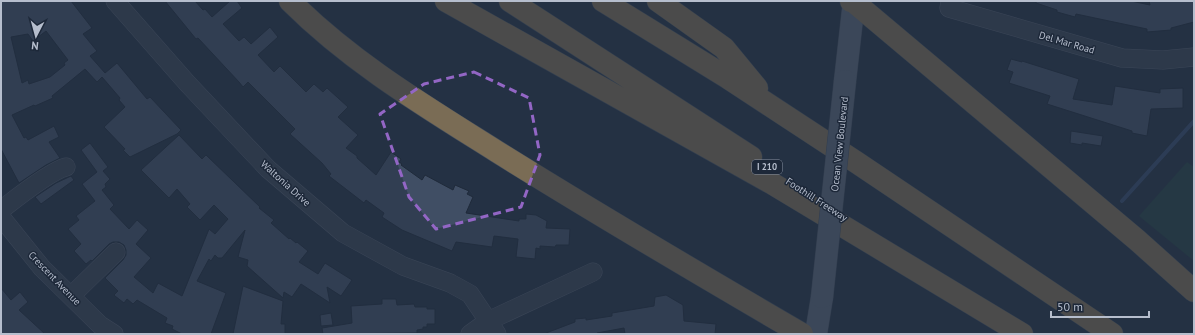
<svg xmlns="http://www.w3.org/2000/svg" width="1195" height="335" font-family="'PT Sans',sans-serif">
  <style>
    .green { fill: #264145 }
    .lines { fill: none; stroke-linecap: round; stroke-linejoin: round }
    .stream { stroke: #374b6c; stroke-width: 4 }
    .building { fill: #404e64; stroke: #1f2a3a; fill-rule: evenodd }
    .minor-casing { stroke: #545e6d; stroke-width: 19 }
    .major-casing { stroke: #424c5c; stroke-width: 23 }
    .highway-casing { stroke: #434e5d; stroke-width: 23 }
    .minor { stroke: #394353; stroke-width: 18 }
    .major { stroke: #576273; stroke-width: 22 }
    .highway { stroke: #7a6c55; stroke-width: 22 }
    .major-bridge-casing { stroke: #424c5c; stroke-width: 23; stroke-linecap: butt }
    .major-bridge { stroke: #576273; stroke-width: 22 }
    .marked { fill: none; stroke: #9366c5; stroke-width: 3; stroke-dasharray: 8 5; stroke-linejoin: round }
    .labels { text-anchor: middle; stroke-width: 3; stroke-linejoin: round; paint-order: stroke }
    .shield { fill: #1d2839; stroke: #8891a1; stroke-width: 1 }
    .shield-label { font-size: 9px; font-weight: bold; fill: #b6becd }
    .street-label { font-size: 10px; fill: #b6becd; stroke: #1d2839 }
  </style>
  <rect width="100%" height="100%" fill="#243144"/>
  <path class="green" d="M1187,162L1194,167V261L1139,216Z"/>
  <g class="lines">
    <path class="stream" d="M1122,201L1194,121"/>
  </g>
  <path class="building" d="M1,1H71L92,28L83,34L97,51L90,56L105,73L117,63L147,99L150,97L181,130L177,134L130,157L123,150L125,149L104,127L125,107L119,100L120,98L102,77L97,82L85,69L52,96L53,98L35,106L34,105L12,115L24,138L26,137L28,140L54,126L59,137L49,142L60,158L46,165L19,183L1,149ZM46,31L68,60L64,63L65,65L50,77L29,84L28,80L22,83L11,37L28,34L33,41Z
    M165,1H195L203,10L205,9L212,17L230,1H237L242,8L223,24L239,41L244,37L251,44L270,27L278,37L258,55L274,72L280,66L306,92L314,84L323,92L327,88L348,107L338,117L358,135L346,148L357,156V158L376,175L391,152L401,159L399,162L402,164L401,165L422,180L425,175L453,190L455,185L469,191L467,194L473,197L466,213L519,221V219H526V214L536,215L547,221L546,228L570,229L569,245H556L555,247L540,246V249L536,248L535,259L516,257L518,239L494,236L492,247L456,242L452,251L402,230L382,217L384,213L366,200L364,203L329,176L331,174L322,163L290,134L295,129L248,82L243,87L239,82L198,38L196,39Z
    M1036,1H1131L1150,5L1149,1H1194V22L1171,28V30L1147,32V29L1076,14L1075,17L1057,12V10L1036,3Z
    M1011,59L1022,62V61L1079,79L1073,99L1112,105L1115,86L1160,93V89L1183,88V108L1151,109L1147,136L1132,133V131L1047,104L1050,96L1009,83L1013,72L1007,70Z
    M1071,131L1103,136L1101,146L1082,143V145L1070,143Z
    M179,135L202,159L206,155L260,207L259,208L274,220L271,223L289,239L290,238L296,243L297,242L308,251L299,262L318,274L325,263L352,280L341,296L327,287L330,303L301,284L292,297L284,292L283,298L247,266L248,260L238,257L245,230L222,258H218L215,255L211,261L209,259L197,281L226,293L211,334H182L172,329L173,326L165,323L167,318L137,300L133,304L127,299L124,303L115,296L114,295L118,291L105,278L123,260L126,255V250L124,245L119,242H113L109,244L92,261L91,260L86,264L74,251L81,244L68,229L79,220L76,216L95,201L82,184L97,172L81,150L90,143L108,167L103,171L110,179L105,184L106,187L102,190L114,205L110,209L129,229L137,220L148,230L136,244L151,258L134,277L153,293L158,283L182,296L209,229L215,234L228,219L214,205L200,220L187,207L190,204L177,189L169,198L141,170Z
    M71,176L74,180L41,204L35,197L56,183Z
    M243,286L283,301L281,324H285V334H233Z
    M1,288L11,300L20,292L28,302L19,310L45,334H1Z
    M666,295L683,305L684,321L716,324L715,334H625L624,328L597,333L598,334H546V333L575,322V319L586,318V320L612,316V313L654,306L655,297Z
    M382,299H396L397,305L414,304L415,307H427V309H435V324H427V327H423V329L417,330V333L323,334L322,328L352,323L351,306L382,304Z
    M331,313L333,325L321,326L320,315Z"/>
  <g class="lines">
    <defs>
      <path id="minor" d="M115,1L187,83L268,169L343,233L403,266L450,283L470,294L497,334
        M950,1L949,8L1122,58L1163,60L1194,57
        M1,210C15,199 50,171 66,167
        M1,217L42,268L100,325L114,334
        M71,296L116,252
        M470,334L488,321L593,272"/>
      <path id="major" d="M845,81L854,1
        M816,334L822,297"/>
      <path id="highway" d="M290,1C351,62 423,105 496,151C597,214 699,274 802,334
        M446,1L773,184L1022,334
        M510,1L751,157
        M603,1L728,78L856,162L1112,334
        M658,1L724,48L757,88
        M851,1L854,2L1137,240L1194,291"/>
    </defs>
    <use href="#minor" class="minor-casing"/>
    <use href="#major" class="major-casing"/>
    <use href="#highway" class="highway-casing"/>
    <use href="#minor" class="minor"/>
    <use href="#major" class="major"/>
    <use href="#highway" class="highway"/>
    <defs>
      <path id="major-bridge" d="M822,297L845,81"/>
    </defs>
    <use href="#major-bridge" class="major-bridge-casing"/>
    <use href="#major-bridge" class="major-bridge"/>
  </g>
  <path d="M0 0H1195V335H0ZM474,72L529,98L540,155L521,207L436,229L409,197L380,114L424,84Z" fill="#243144" fill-opacity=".55" fill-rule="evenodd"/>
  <path class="marked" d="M474,72L529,98L540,155L521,207L436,229L409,197L380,114L424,84Z"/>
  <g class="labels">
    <rect class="shield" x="752" y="160" width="30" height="14" rx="3"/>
    <g class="shield-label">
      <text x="767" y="170">I 210</text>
    </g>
    <g class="street-label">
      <text transform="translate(1067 42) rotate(16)" y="4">Del Mar Road</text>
      <text transform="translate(839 144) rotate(-84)" y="4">Ocean View Boulevard</text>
      <text transform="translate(286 183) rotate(42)" y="4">Waltonia Drive</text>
      <text transform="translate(817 199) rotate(33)" y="4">Foothill Freeway</text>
      <text transform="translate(55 278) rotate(46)" y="4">Crescent Avenue</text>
    </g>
  </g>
  <rect width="1195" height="335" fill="none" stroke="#b6becd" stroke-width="4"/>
  <g transform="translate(36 36) rotate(186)" stroke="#1d2839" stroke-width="3" paint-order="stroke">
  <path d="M0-3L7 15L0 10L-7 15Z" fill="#b6becd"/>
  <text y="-6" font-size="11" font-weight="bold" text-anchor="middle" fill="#b6becd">N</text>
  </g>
  <path d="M1051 311v6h98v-6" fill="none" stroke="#b6becd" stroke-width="2"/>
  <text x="1057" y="311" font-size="12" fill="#b6becd" stroke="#1d2839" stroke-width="3" paint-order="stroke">50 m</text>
</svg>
